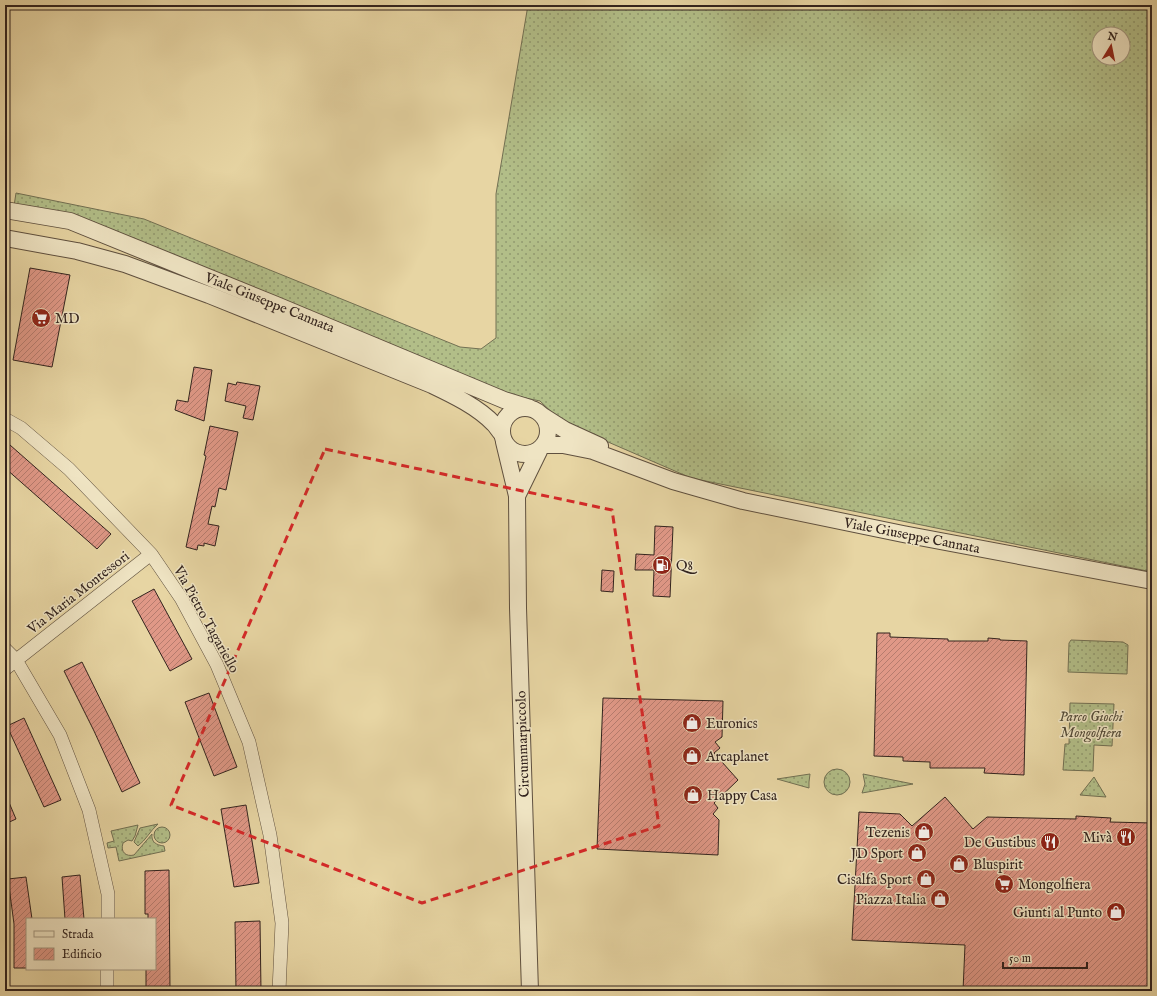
<svg xmlns="http://www.w3.org/2000/svg" width="1157" height="996" font-family="'IM FELL English',serif">
  <style>
    .grass { fill: url(#grass-dots); stroke: #727053; fill-rule: evenodd }
    .building { fill: url(#building-hatch); stroke: #32231e }
    .lines { fill: none; stroke-linecap: round; stroke-linejoin: round }
    .minor-casing { stroke: #5f503f; stroke-width: 14 }
    .tertiary-casing { stroke: #5f503f; stroke-width: 18 }
    .minor { stroke: #efe4c3; stroke-width: 13 }
    .tertiary { stroke: #efe4c3; stroke-width: 16 }
    .marked { fill: none; stroke: #d62828; stroke-width: 3; stroke-dasharray: 8 5; stroke-linejoin: round }
    .labels { text-anchor: middle; stroke-width: 3; stroke-linejoin: round; paint-order: stroke }
    .street-label { font-size: 14px; fill: #32231e; stroke: #efe4c3 }
    .poi-label { font-size: 14px; fill: #32231e; stroke: #efe4c3; text-anchor: start }
    .park-label { font-size: 14px; font-style: italic; fill: #524a38; stroke: #efe4c3 }
  </style>
  <defs>
    <pattern id="grass-dots" width="8" height="8" patternUnits="userSpaceOnUse"><rect width="8" height="8" fill="#b2be88"/><path d="M2 2h.1M6 6h.1" fill="none" stroke="#919a6f" stroke-width="1.8" stroke-linecap="round"/></pattern>
    <pattern id="building-hatch" width="6" height="6" patternUnits="userSpaceOnUse"><rect width="6" height="6" fill="#e09887"/><path d="M-1 1l2-2M0 6l6-6M5 7l2-2" fill="none" stroke="#b67c6e"/></pattern>
  </defs>
  <rect width="100%" height="100%" fill="#e7d5a3"/>
  <filter id="stains"><feTurbulence type="fractalNoise" baseFrequency=".005" numOctaves="4"/><feColorMatrix values="0 0 0 0 .2 0 0 0 0 .09 0 0 0 0 .02 0 0 0 .5 -.17"/></filter>
  <radialGradient id="worn" r=".72"><stop offset=".6" stop-color="#630" stop-opacity="0"/><stop offset="1" stop-color="#630" stop-opacity=".3"/></radialGradient>
  <path class="grass" d="M528,5H1152V572L691,478L562,422L540,401L502,393L14,206L16,193L144,219L460,347L481,349L496,338V194ZM1099,34H1123V58H1099Z
    M1071,640L1123,642L1128,645L1127,674L1068,672L1069,643Z
    M1070,703L1114,704L1112,746L1094,745L1093,771L1063,770L1065,744H1069Z
    M824 782a13 13 0 1 1 26 0a13 13 0 1 1-26 0Z
    M810,774L809,782V788L777,779Z
    M863,774L913,784L862,793L865,784Z
    M1094,777L1106,797L1080,795Z
    M158,824C150,831 146,840 138,846L134,842L140,828Z
    M138,825L135,836L132,841L128,840L123,843C120,852 126,857 134,855L152,834C151,842 156,845 164,846L165,851L119,861L116,847L108,848L107,843L114,841L111,831Z
    M154 835a8 8 0 1 1 16 0a8 8 0 1 1-16 0Z"/>
  <path class="building" d="M30,268L70,275L52,367L13,360Z
    M194,367L212,370L204,421L175,410L177,400L188,402Z
    M237,382L260,386L253,420L243,418L246,406L225,401L228,383L236,385Z
    M210,426L238,432L226,490L219,488L215,507L212,506L208,524L219,526L215,546L204,543V546L198,545L197,550L186,547L206,456L204,455Z
    M10,445L111,534L97,549L5,468V450Z
    M655,526L673,527L670,597L653,596L654,570H635L636,554L654,555Z
    M602,570L614,571L613,592L601,591Z
    M154,589L192,659L170,671L132,601Z
    M877,633H890V637L948,639V641H988V638L1000,639V640L1027,641L1024,775L984,773L985,768H930V762L903,761V757L874,756Z
    M82,662L112,723L140,783L122,792L94,731L64,671Z
    M209,693L237,767L214,776L185,702Z
    M603,698L723,701L722,737L715,742L720,748L714,753L738,780L714,803L718,808L713,814L719,820L718,855L597,849Z
    M24,718L61,800L44,807L7,726Z
    M5,793L16,819L5,824Z
    M945,797L973,829L987,817L1076,819V816L1111,818L1110,822L1152,823V991H963L965,945L852,940L859,812L900,814L912,826Z
    M246,805L259,883L234,887L221,809Z
    M169,870L170,991H146V969H155V919H148V914H145V871Z
    M80,875L84,919H65L62,877Z
    M26,877L32,919H27V968H14V924L8,879Z
    M260,921L261,991H236L235,922Z"/>
  <g class="lines">
    <defs>
      <path id="minor" d="M5,419L21,428L69,469L151,554L181,598L217,665L249,742L270,835L282,923L279,991
        M5,649L16,660L60,735L89,810L108,894V919
        M5,669L151,554
        M107,991V969"/>
      <path id="tertiary" d="M5,210L70,221L274,304L504,400L530,408
        M5,238L77,251L125,264L209,295L432,385C453,395 478,407 494,424C497,427 499,431 502,434
        M502 431a23 23 0 1 1 46 0a23 23 0 1 1-46 0Z
        M543,416L565,430L600,446
        M504,442L517,496L518,608L530,991
        M544,445H563L593,451L673,481L743,501L903,534L1152,581
        M517,496L539,451"/>
    </defs>
    <use href="#minor" class="minor-casing"/>
    <use href="#tertiary" class="tertiary-casing"/>
    <use href="#minor" class="minor"/>
    <use href="#tertiary" class="tertiary"/>
  </g>
  <path class="marked" d="M325,449L612,510L659,826L422,903L171,805Z"/>
  <defs>
    <symbol id="supermarket-disc" viewBox="-11 -11 22 22"><circle r="9.5" fill="#8f2418" stroke="#efe4c3"/><path d="M-6-5.5h2.5l.6 2H6L4.5 2H-2.5L-4.4-4H-6ZM-1.5 3.2a1.3 1.3 0 1 0 .1 0ZM3 3.2a1.3 1.3 0 1 0 .1 0Z" fill="#fff"/></symbol>
    <symbol id="fuel-disc" viewBox="-11 -11 22 22"><circle r="9.5" fill="#8f2418" stroke="#efe4c3"/><path d="M-5.5-6h7V0h2V4h1.3V-2.5L3-4.5l.8-.8L6-3V5H2.5V1h-1V6h-7ZM-4.2-4.7v3.2H.2V-4.7Z" fill="#fff"/></symbol>
    <symbol id="shop-disc" viewBox="-11 -11 22 22"><circle r="9.5" fill="#8f2418" stroke="#efe4c3"/><path d="M-5-2.5h2.3a2.7 3.5 0 0 1 5.4 0H5L5.5 6h-11ZM-1.5-2.5h3a1.5 2.3 0 0 0-3 0Z" fill="#fff"/></symbol>
    <symbol id="restaurant-disc" viewBox="-11 -11 22 22"><circle r="9.5" fill="#8f2418" stroke="#efe4c3"/><path d="M-5-6h1v4h1v-4h1v4h1v-4h1v5L-1.5 .5V6h-2V.5L-5-1ZM5-6V6H3V1.5H1.5Q1.5-4 5-6Z" fill="#fff"/></symbol>
  </defs>
  <g fill-rule="evenodd">
    <use href="#supermarket-disc" x="30" y="307" width="22" height="22"/>
    <use href="#fuel-disc" x="651" y="554" width="22" height="22"/>
    <use href="#shop-disc" x="681" y="712" width="22" height="22"/>
    <use href="#shop-disc" x="681" y="745" width="22" height="22"/>
    <use href="#shop-disc" x="682" y="784" width="22" height="22"/>
    <use href="#shop-disc" x="913" y="821" width="22" height="22"/>
    <use href="#restaurant-disc" x="1115" y="826" width="22" height="22"/>
    <use href="#restaurant-disc" x="1039" y="831" width="22" height="22"/>
    <use href="#shop-disc" x="906" y="842" width="22" height="22"/>
    <use href="#shop-disc" x="948" y="853" width="22" height="22"/>
    <use href="#shop-disc" x="915" y="868" width="22" height="22"/>
    <use href="#supermarket-disc" x="993" y="873" width="22" height="22"/>
    <use href="#shop-disc" x="929" y="888" width="22" height="22"/>
    <use href="#shop-disc" x="1105" y="901" width="22" height="22"/>
  </g>
  <g class="labels">
    <g class="street-label">
      <text transform="translate(270 302) rotate(22)" y="5">Viale Giuseppe Cannata</text>
      <text transform="translate(912 535) rotate(11)" y="5">Viale Giuseppe Cannata</text>
      <text transform="translate(78 592) rotate(-38)" y="5">Via Maria Montessori</text>
      <text transform="translate(207 619) rotate(61)" y="5">Via Pietro Tagariello</text>
      <text transform="translate(522 744) rotate(-92)" y="5">Circummarpiccolo</text>
    </g>
    <g class="poi-label">
      <text x="55" y="323">MD</text>
      <text x="676" y="570">Q8</text>
      <text x="706" y="728">Euronics</text>
      <text x="706" y="761">Arcaplanet</text>
      <text x="707" y="800">Happy Casa</text>
      <text x="910" y="837" text-anchor="end">Tezenis</text>
      <text x="1112" y="842" text-anchor="end">Mivà</text>
      <text x="1036" y="847" text-anchor="end">De Gustibus</text>
      <text x="903" y="858" text-anchor="end">JD Sport</text>
      <text x="973" y="869">Bluspirit</text>
      <text x="912" y="884" text-anchor="end">Cisalfa Sport</text>
      <text x="1018" y="889">Mongolfiera</text>
      <text x="926" y="904" text-anchor="end">Piazza Italia</text>
      <text x="1102" y="917" text-anchor="end">Giunti al Punto</text>
    </g>
    <g class="park-label">
      <text x="1091" y="721">Parco Giochi<tspan x="1091" dy="16">Mongolfiera</tspan></text>
    </g>
  </g>
  <rect width="1157" height="996" fill="none" stroke="#e7d5a3" stroke-width="20"/>
  <rect x="6" y="6" width="1145" height="984" fill="none" stroke="#32231e" stroke-width="2"/>
  <rect x="10" y="10" width="1137" height="976" fill="none" stroke="#32231e"/>
  <rect x="26" y="918" width="130" height="52" fill="#efe4c3" stroke="#a39781"/>
  <rect x="34" y="931" width="20" height="6" fill="#efe4c3" stroke="#a39781"/>
  <text x="62" y="938" font-size="12" fill="#32231e">Strada</text>
  <rect x="34" y="948" width="20" height="12" fill="url(#building-hatch)" stroke="#a39781"/>
  <text x="62" y="958" font-size="12" fill="#32231e">Edificio</text>
  <g transform="translate(1111 46) rotate(10)"><circle r="19" fill="#efe4c3" stroke="#a39781"/>
  <path d="M0-3L7 15L0 10L-7 15Z" fill="#8f2418"/>
  <text y="-6" font-size="11" font-weight="bold" text-anchor="middle" fill="#32231e">N</text>
  </g>
  <path d="M1003 962v6h84v-6" fill="none" stroke="#32231e" stroke-width="2"/>
  <text x="1009" y="962" font-size="12" fill="#32231e" stroke="#efe4c3" stroke-width="3" paint-order="stroke">50 m</text>
  <rect width="100%" height="100%" filter="url(#stains)"/>
  <rect width="100%" height="100%" fill="url(#worn)"/>
</svg>
